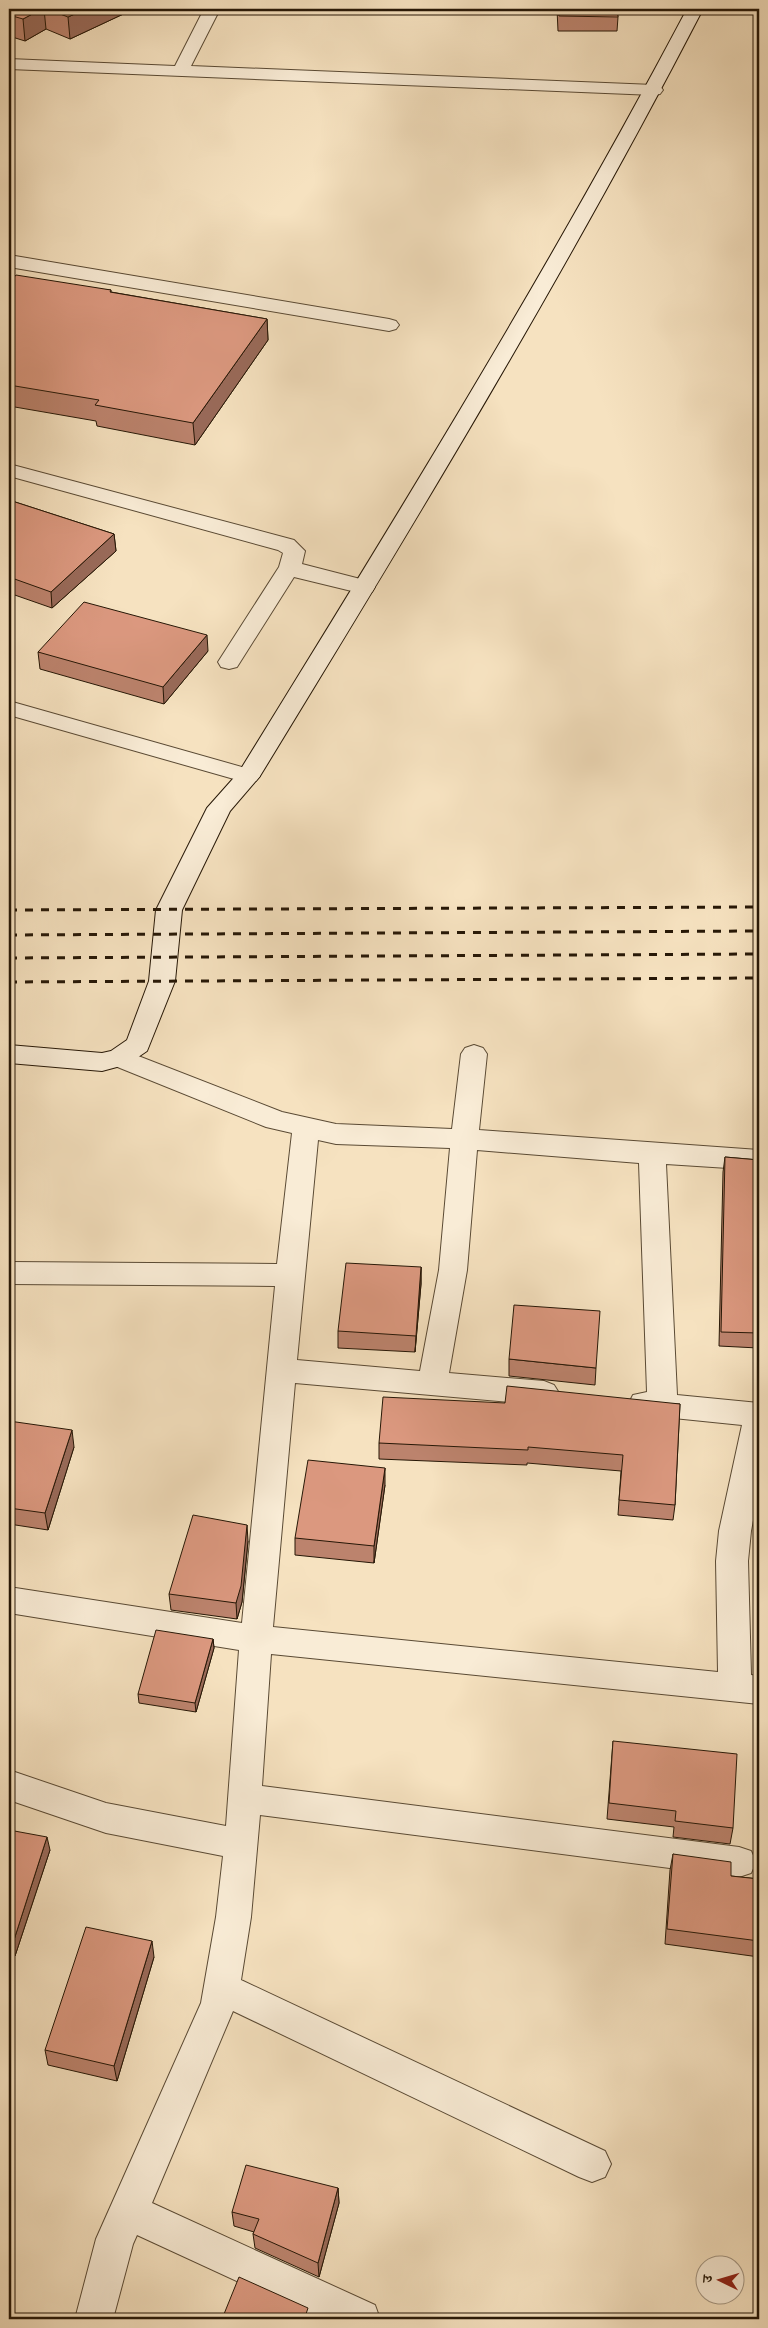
<svg xmlns="http://www.w3.org/2000/svg" width="768" height="2328" font-family="'Gentium Book Plus','Noto Serif Devanagari',serif">
  <style>
    .lines { fill: none; stroke-linecap: round; stroke-linejoin: round }
    .street-casing { stroke: #5a4a34; stroke-width: 2 }
    .secondary-casing { stroke: #261706; stroke-width: 2 }
    .street { fill: #f9ecd6; fill-rule: evenodd }
    .secondary { fill: #f9ecd6; fill-rule: evenodd }
    .rail { stroke: #261706; stroke-width: 3; stroke-dasharray: 8 8; stroke-linecap: butt }
    .wall { fill: #bc836d; stroke: #261706 }
    .shaded-wall { fill: #996a59; stroke: #261706 }
    .building { fill: #db987f; stroke: #261706 }
  </style>
  <rect width="100%" height="100%" fill="#f6e2c0"/>
  <filter id="stains"><feTurbulence type="fractalNoise" baseFrequency=".004" numOctaves="4"/><feColorMatrix values="0 0 0 0 .2 0 0 0 0 .09 0 0 0 0 .02 0 0 0 .5 -.17"/></filter>
  <radialGradient id="worn" r=".72"><stop offset=".6" stop-color="#630" stop-opacity="0"/><stop offset="1" stop-color="#630" stop-opacity=".3"/></radialGradient>
  <g class="lines">
    <defs>
      <path id="street" d="M204,9H220L191,66L654,85L660,86L663,90L660,94L654,95L9,69V59L175,66Z
        M9,255L389,319L396,321L399,325L396,329L389,331L9,267Z
        M9,464L294,540L305,551L302,564L372,582L375,587L372,592L364,594L294,577L237,667L229,669L221,667L218,662L279,567L283,553L278,550L9,476Z
        M9,701L256,771L260,776L256,781L248,783L9,715Z
        M474,1045L483,1048L487,1054L479,1130L759,1150V1170L666,1164L677,1395L759,1403V1488L751,1531L748,1561L751,1675L759,1676V1704L271,1654L262,1786L739,1847L751,1851L756,1862L751,1873L739,1877L260,1815L251,1917L241,1980L605,2151L611,2164L605,2177L592,2182L579,2177L233,2011L152,2203L375,2305L380,2319H319L137,2235L133,2244L113,2319H75L96,2239L201,2003L216,1917L223,1856L106,1833L9,1800V1770L106,1803L226,1826L239,1650L9,1613V1587L242,1623L275,1286L9,1284V1262L277,1264L292,1133L266,1127L110,1064L106,1058L110,1052L119,1049L128,1052L282,1112L336,1124L452,1129L461,1054L465,1048ZM318,1140L336,1144L450,1148L439,1270L420,1371L297,1360ZM477,1150L639,1163L647,1392L633,1395L629,1403L633,1411L644,1415L742,1425L719,1531L716,1561L718,1672L273,1627L295,1383L544,1405L554,1401L559,1393L554,1385L544,1381L449,1373L467,1270Z"/>
      <path id="secondary" d="M687,9H703C567,272 414,524 260,776L230,811L182,910L175,981L147,1051L128,1064L102,1071L9,1063V1045L102,1053L111,1051L127,1040L149,981L156,910L207,808L239,772C394,521 549,270 687,9Z"/>
    </defs>
    <use href="#street" class="street-casing"/>
    <use href="#secondary" class="secondary-casing"/>
    <use href="#street" class="street"/>
    <use href="#secondary" class="secondary"/>
    <path class="rail" d="M9,910L759,907
      M9,935L759,931
      M9,958L759,954
      M9,982L759,978"/>
  </g>
  <path class="wall" d="M9,9H134L70,39L46,29L25,41L9,36Z
    M557,9H617L618,17L617,31H558Z
    M9,283L111,290V292L267,319L268,340L195,445L97,426L96,421L9,406Z
    M9,500L114,534L116,551L52,608L9,593Z
    M208,651L164,704L40,669L38,652Z
    M725,1157L759,1160V1342L758,1348L719,1346L723,1172Z
    M421,1267V1284L415,1352L338,1348V1331Z
    M509,1359L596,1368L595,1385L509,1376Z
    M505,1403L680,1404L675,1505L673,1520L618,1515L621,1471L527,1463V1465L379,1459V1443Z
    M9,1421L74,1447L48,1530L9,1524Z
    M385,1485L374,1563L295,1555V1538Z
    M248,1541L242,1602L237,1619L171,1610L169,1594Z
    M213,1639L214,1648L196,1712L139,1703L138,1694Z
    M613,1741L733,1828L730,1844L673,1837L674,1827L607,1819Z
    M9,1830L50,1850L15,1956L9,1955Z
    M673,1854L731,1876L759,1879V1957L665,1944L670,1870Z
    M154,1957L117,2081L48,2065L45,2050Z
    M338,2188L339,2203L319,2277L255,2248L253,2234L254,2232L234,2226L232,2212Z"/>
  <path class="shaded-wall" d="M42,9H44L46,29L25,41L23,19Z
    M86,9H134L70,39L68,17Z
    M267,319L268,340L195,445L193,423Z
    M114,534L116,551L52,608L51,592Z
    M207,635L208,651L164,704L163,687Z
    M421,1267V1284L415,1352L416,1336Z
    M72,1430L74,1447L48,1530L45,1513Z
    M385,1468V1485L374,1563V1546Z
    M247,1525L248,1541L242,1602L237,1619L236,1603Z
    M213,1639L214,1648L196,1712L195,1703Z
    M47,1837L50,1850L15,1956L13,1943Z
    M152,1941L154,1957L117,2081L114,2066Z
    M338,2188L339,2203L319,2277L318,2263Z"/>
  <path class="building" d="M9,9H42L23,19L9,15Z
    M47,9H86L68,17Z
    M558,9H617L618,17L559,16Z
    M16,275L111,290L110,292L267,319L193,423L95,405L99,400L9,385V283Z
    M9,500L114,534L51,592L9,577Z
    M84,602L207,635L163,687L38,652Z
    M725,1157L759,1160V1333L721,1332Z
    M346,1263L421,1267L416,1336L338,1331Z
    M514,1305L600,1311L596,1368L509,1359Z
    M507,1386L680,1404L675,1505L619,1500L623,1455L528,1447V1450L379,1443L383,1397L505,1403Z
    M9,1421L72,1430L45,1513L9,1508Z
    M308,1460L385,1468L374,1546L295,1538Z
    M193,1515L247,1525L241,1586L236,1603L169,1594Z
    M156,1630L213,1639L195,1703L138,1694Z
    M613,1741L737,1754L733,1828L675,1821L676,1811L609,1803Z
    M9,1830L47,1837L13,1943L9,1942Z
    M673,1854L731,1862V1876L759,1879V1941L667,1929Z
    M86,1927L152,1941L114,2066L45,2050Z
    M246,2165L338,2188L318,2263L253,2234L259,2219L232,2212Z
    M239,2277L308,2308L306,2314L324,2319H222Z"/>
  <rect width="768" height="2328" fill="none" stroke="#f6e2c0" stroke-width="30"/>
  <rect x="10" y="10" width="748" height="2308" fill="none" stroke="#261706" stroke-width="2.5"/>
  <rect x="15" y="15" width="738" height="2298" fill="none" stroke="#261706"/>
  <g transform="translate(720 2280) rotate(275)"><circle r="24" fill="#f9ecd6" stroke="#a59783"/>
  <path d="M0-4L9 19L0 12L-9 19Z" fill="#8f2418"/>
  <text y="-8" font-size="14" font-weight="bold" text-anchor="middle" fill="#261706">उ</text>
  </g>
  <rect width="100%" height="100%" filter="url(#stains)"/>
  <rect width="100%" height="100%" fill="url(#worn)"/>
</svg>
